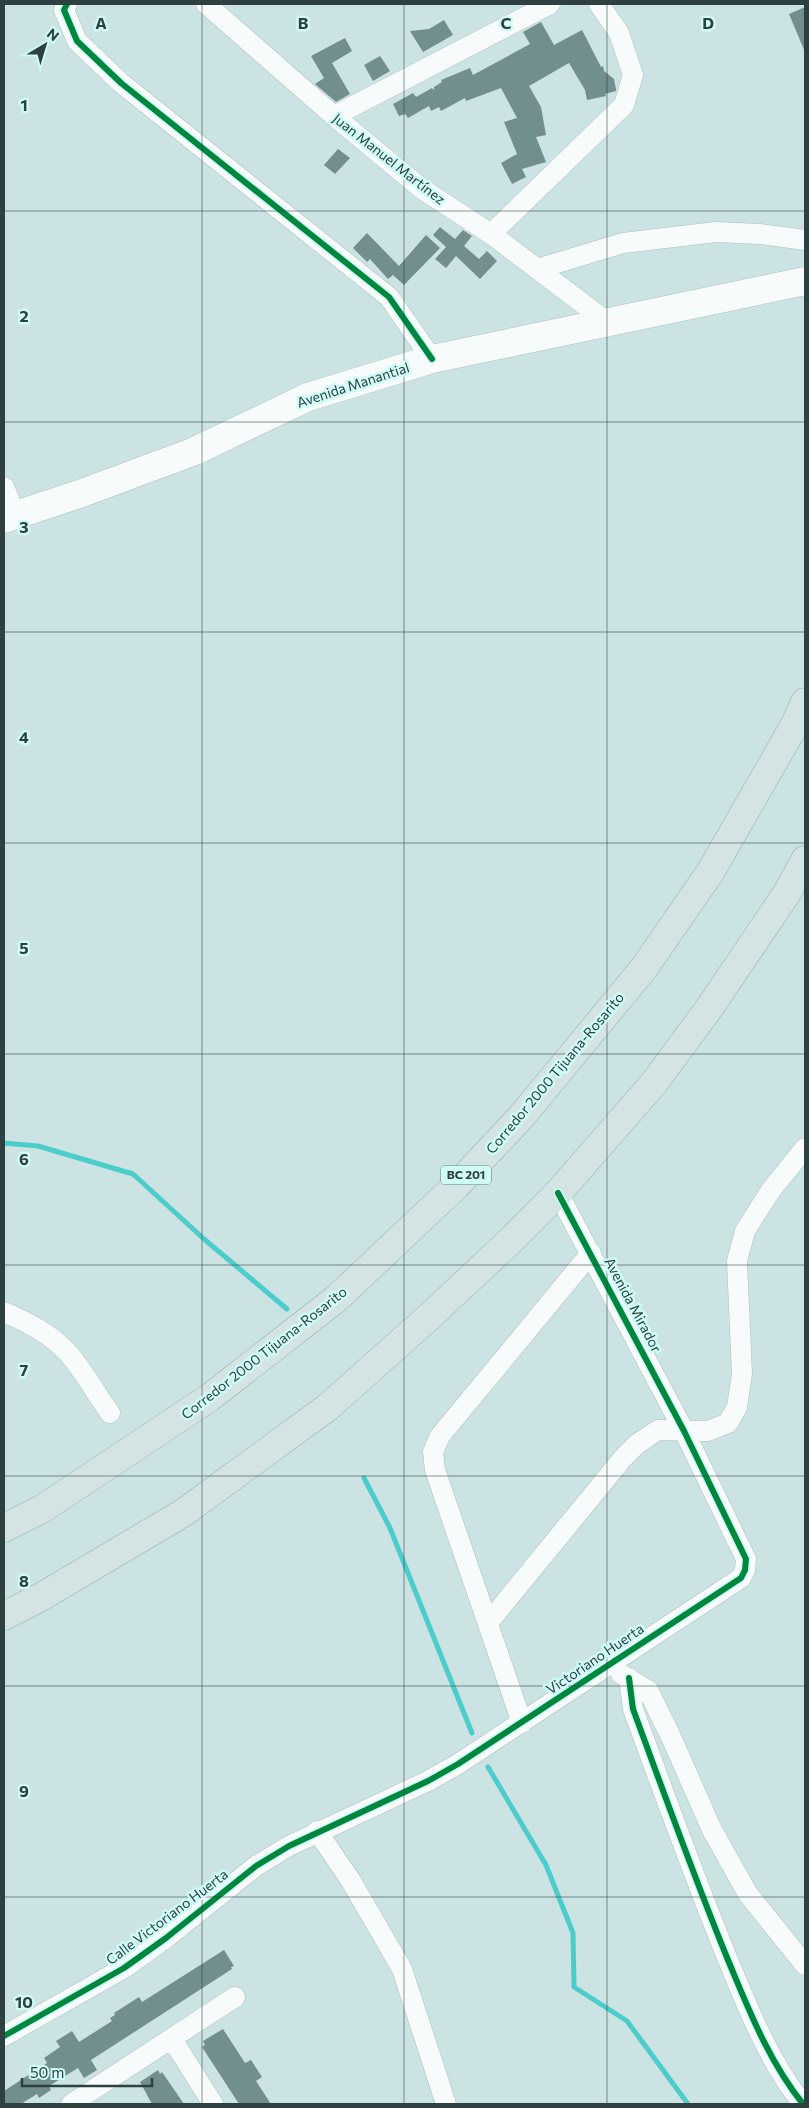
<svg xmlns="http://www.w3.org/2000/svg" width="809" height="2108" font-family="Commissioner,sans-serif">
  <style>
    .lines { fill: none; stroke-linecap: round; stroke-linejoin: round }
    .stream { stroke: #4ccdcb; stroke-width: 5 }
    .building { fill: #728e8d }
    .minor-casing { stroke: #adc0bf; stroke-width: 21 }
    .secondary-casing { stroke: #adc0bf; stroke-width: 29 }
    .trunk-casing { stroke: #91aead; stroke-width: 29 }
    .minor { stroke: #f7fbfb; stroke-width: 20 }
    .secondary { stroke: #f7fbfb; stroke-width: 28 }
    .trunk { stroke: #d3e4e3; stroke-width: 28 }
    .cycleway-casing { stroke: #cefaf8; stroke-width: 9 }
    .cycleway { stroke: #00873e; stroke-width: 6 }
    .grid { fill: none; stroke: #2e403f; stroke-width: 1; stroke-opacity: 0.55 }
    .labels { text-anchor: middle; stroke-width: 5; stroke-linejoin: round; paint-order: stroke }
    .shield { fill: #cefaf8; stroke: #5e7876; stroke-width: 1 }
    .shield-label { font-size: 12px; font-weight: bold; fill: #2e403f }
    .street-label { font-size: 14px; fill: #2e403f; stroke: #cefaf8 }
    .grid-label { font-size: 16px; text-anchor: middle; font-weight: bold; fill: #2e403f; stroke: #cefaf8; stroke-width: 5; stroke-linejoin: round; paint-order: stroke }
  </style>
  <rect width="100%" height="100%" fill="#cbe3e2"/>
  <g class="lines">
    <path class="stream" d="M4,1143L38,1146L133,1174L204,1239L287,1309
      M364,1478L390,1528L472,1733
      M488,1767L546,1865L573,1933L574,1987L627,2021L688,2104"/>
  </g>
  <path class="building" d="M805,7V52L789,14Z
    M444,20L453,35L423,52L410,31L429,29Z
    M541,22L554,45L582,30L601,67L603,66L604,71L614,79L616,89V91L605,94L606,96L587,100L585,90L569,63L529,86L541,107L546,135L536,137L546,162L522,169L526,177L512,184L501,163L517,154L504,122L517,118L501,88L466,101L465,98L441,111L439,107L431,111L429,106L408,118L405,114L399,116L393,104L413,93L416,97L432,88L434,90V87L442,82L441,80L470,68L473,75L530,44L523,32Z
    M345,38L352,51L332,63L350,94L336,102L315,84L324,78L311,56Z
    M380,56L390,71L373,81L364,65Z
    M338,149L350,158L335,174L324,165Z
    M440,227L455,239L463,230L472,236L464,246L479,259L487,251L497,261L480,279L456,256L446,268L435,259L446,247L433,235Z
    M367,233L399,266L426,235L440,248L404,285L393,275L388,279L370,259L367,262L353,248Z
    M224,1950L234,1966L231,1967L232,1969L91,2060L97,2070L84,2078L78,2068L49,2086L51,2090L39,2098L37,2094L21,2104H4V2091L47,2063L44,2058L60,2047L56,2041L72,2031L79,2042L112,2021L110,2018L115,2015L114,2013L139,1997L142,2002Z
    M223,2029L245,2063L251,2060L262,2077L256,2081L271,2104H239L202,2047L205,2045L203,2041Z
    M158,2070L160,2074L162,2072L184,2104H152L140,2082Z"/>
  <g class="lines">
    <defs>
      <path id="minor" d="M67,4L64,10L77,41L121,83L389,297L432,359
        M206,4L334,116L422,189L491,234L606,321
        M334,116L550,4
        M491,234L624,105L633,75L619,33L599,4
        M537,269L623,243L716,232L760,234L805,240
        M4,487L16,515
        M4,1312C27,1322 51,1334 68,1353C84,1371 96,1394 110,1413
        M488,1623L623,1458L637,1444L658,1430L708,1431L728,1423L737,1407L742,1374L737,1261L745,1231L771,1190L805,1148
        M621,1674L648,1690L671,1737L712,1830L748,1894L805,1965
        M629,1678L633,1709C664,1793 694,1877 728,1960C749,2010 769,2062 803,2104
        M522,1723L435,1470L433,1452L440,1436L591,1253
        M317,1831L351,1881L402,1969L446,2104
        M4,2036L124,1968L166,1938L256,1866L289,1846L428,1781L458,1764L741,1578L745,1570L746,1559L684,1431L558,1193
        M172,2039L213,2104
        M71,2104L235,1997"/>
      <path id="secondary" d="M4,519L82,493L195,451L308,397L432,359L805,281"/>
      <path id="trunk" d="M4,1528L42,1509L209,1398L336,1299L457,1185L521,1117L644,968L711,871L794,726L805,702
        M4,1616L41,1597L183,1513L328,1407L430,1316L508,1243L558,1193L654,1083L710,1007L787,893L805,860"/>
    </defs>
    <use href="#minor" class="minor-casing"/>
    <use href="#secondary" class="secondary-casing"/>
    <use href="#trunk" class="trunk-casing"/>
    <use href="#minor" class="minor"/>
    <use href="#secondary" class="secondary"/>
    <use href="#trunk" class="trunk"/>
    <defs>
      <path id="cycleway" d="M67,4L64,10L77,41L121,83L389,297L432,359
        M629,1678L633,1709C664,1793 694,1877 728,1960C749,2010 769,2062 803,2104
        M4,2036L124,1968L166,1938L256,1866L289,1846L428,1781L458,1764L741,1578L745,1570L746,1559L684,1431L558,1193"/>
    </defs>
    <use href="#cycleway" class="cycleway-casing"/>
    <use href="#cycleway" class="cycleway"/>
  </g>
  <path class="grid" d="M202,4V2104M404,4V2104M607,4V2104M4,211H805M4,422H805M4,632H805M4,843H805M4,1054H805M4,1265H805M4,1476H805M4,1686H805M4,1897H805"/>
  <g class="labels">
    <rect class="shield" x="441" y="1165.5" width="50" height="19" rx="4"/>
    <g class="shield-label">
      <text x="466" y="1179">BC 201</text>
    </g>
    <g class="street-label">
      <text transform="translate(389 159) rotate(38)" y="5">Juan Manuel Martínez</text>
      <text transform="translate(353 385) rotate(-18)" y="5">Avenida Manantial</text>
      <text transform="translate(555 1073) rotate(-50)" y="5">Corredor 2000 Tijuana-Rosarito</text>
      <text transform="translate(633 1305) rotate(62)" y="5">Avenida Mirador</text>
      <text transform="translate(264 1353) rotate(-38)" y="5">Corredor 2000 Tijuana-Rosarito</text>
      <text transform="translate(595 1659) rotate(-34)" y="5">Victoriano Huerta</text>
      <text transform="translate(167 1917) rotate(-37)" y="5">Calle Victoriano Huerta</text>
    </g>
  </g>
  <g class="grid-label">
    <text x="101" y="29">A</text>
    <text x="303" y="29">B</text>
    <text x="506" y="29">C</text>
    <text x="708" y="29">D</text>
    <text x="24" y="111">1</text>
    <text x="24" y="322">2</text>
    <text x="24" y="533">3</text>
    <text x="24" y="743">4</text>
    <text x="24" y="954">5</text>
    <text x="24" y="1165">6</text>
    <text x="24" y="1376">7</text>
    <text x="24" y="1587">8</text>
    <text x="24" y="1797">9</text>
    <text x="24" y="2008">10</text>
  </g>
  <rect width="809" height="2108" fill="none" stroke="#2e403f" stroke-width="10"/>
  <g transform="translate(45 45) rotate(38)" stroke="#cefaf8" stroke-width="4" paint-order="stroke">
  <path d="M0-4L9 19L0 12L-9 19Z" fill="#2e403f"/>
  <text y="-8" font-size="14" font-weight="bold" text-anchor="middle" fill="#2e403f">N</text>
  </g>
  <path d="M22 2078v8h130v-8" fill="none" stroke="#2e403f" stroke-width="2.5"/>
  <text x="30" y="2078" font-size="15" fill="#2e403f" stroke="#cefaf8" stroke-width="4" paint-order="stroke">50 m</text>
</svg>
